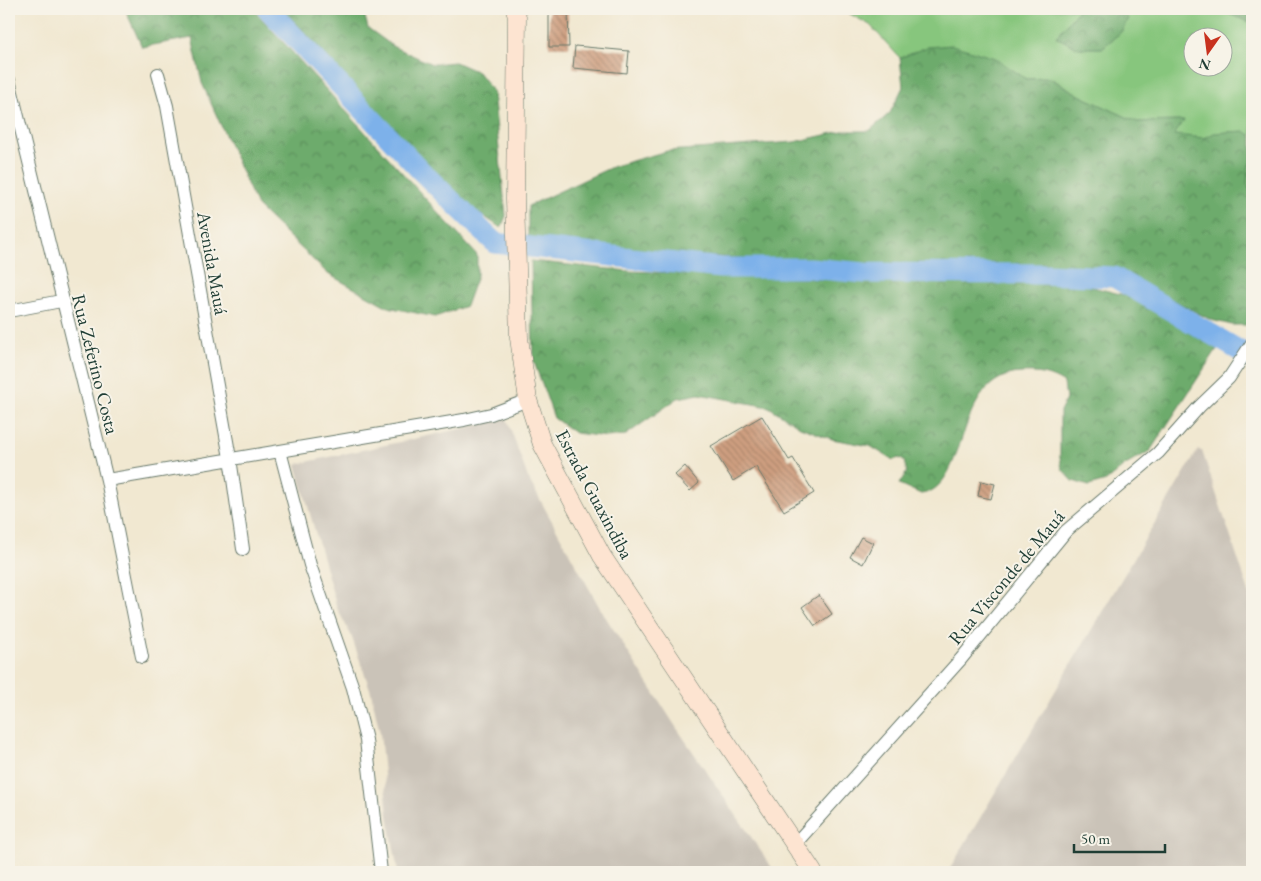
<svg xmlns="http://www.w3.org/2000/svg" width="1261" height="881" font-family="'EB Garamond',serif">
  <style>
    .industrial { fill: #cac3b8 }
    .grass { fill: #87c67d; stroke: #538258; fill-rule: evenodd }
    .forest { fill: url(#forest-crowns); stroke: #467450 }
    .lines { fill: none; stroke-linecap: round; stroke-linejoin: round }
    .river { stroke: #7db1ea; stroke-width: 21 }
    .building { fill: url(#building-back-hatch) }
    .street-casing { stroke: #68796b; stroke-width: 14 }
    .secondary-casing { stroke: #68796b; stroke-width: 19 }
    .street { stroke: #fff; stroke-width: 12 }
    .secondary { stroke: #fde4d1; stroke-width: 18 }
    .labels { text-anchor: middle; stroke-width: 4; stroke-linejoin: round; paint-order: stroke }
    .street-label { font-size: 19px; fill: #1f3d34; stroke: #f7f3e8 }
  </style>
  <defs>
    <pattern id="forest-crowns" width="20" height="18" patternUnits="userSpaceOnUse" patternTransform="scale(1.25)"><rect width="20" height="18" fill="#6dab6c"/><path d="M2 6a3 3 0 1 1 6 0M12 15a3 3 0 1 1 6 0" fill="none" stroke="#598c5a"/></pattern>
    <pattern id="building-back-hatch" width="6" height="6" patternUnits="userSpaceOnUse" patternTransform="scale(1.25)"><rect width="6" height="6" fill="#cf9f80"/><path d="M-1 5l2 2M0 0l6 6M5-1l2 2" fill="none" stroke="#a7836a"/></pattern>
  </defs>
  <rect width="100%" height="100%" fill="#f7f3e8"/>
  <filter id="ink" filterUnits="userSpaceOnUse"><feTurbulence type="fractalNoise" baseFrequency=".02" numOctaves="2"/><feDisplacementMap in="SourceGraphic" scale="10" xChannelSelector="R" yChannelSelector="G"/><feConvolveMatrix kernelMatrix="1 2 1 2 8 2 1 2 1" color-interpolation-filters="sRGB"/></filter>
  <filter id="wash" filterUnits="userSpaceOnUse"><feTurbulence type="fractalNoise" baseFrequency=".0096" numOctaves="4" result="noise"/><feDisplacementMap in="SourceGraphic" scale="20" xChannelSelector="R" yChannelSelector="G"/><feGaussianBlur stdDeviation="1.12" result="paint"/><feColorMatrix in="noise" values="0 0 0 0 0 0 0 0 0 0 0 0 0 0 0 0 0 1.4 0 .05"/><feComposite in="paint" operator="in"/></filter>
  <g filter="url(#wash)">
    <rect width="100%" height="100%" fill="#f1e8d1"/>
    <path class="industrial" d="M507,419L528,478L601,610L676,727L775,872H398L388,815L380,733L371,692L351,635L337,608L297,468V464Z
      M1198,450L1202,451L1252,601V872H948Z"/>
    <path class="grass" d="M841,9H1077L1079,11L1056,37L1079,48H1102L1121,32L1128,18L1118,9H1216L1252,23V136C1237,128 1221,133 1206,137C1197,140 1183,136 1173,135L1184,121L1137,122L1081,96L1050,78L1026,79L995,58L927,47L900,58L870,25ZM1194,38H1224V68H1194Z
      M1252,162V195L1247,184L1249,164Z"/>
    <path class="forest" d="M125,9H253L477,255V276L466,306L435,317L388,307L328,274L257,206L202,83L192,38L142,47Z
      M283,9H363L368,28L394,47L432,64L455,62L478,72L493,92L506,216L501,228L482,215L470,211Z
      M1077,9H1118L1128,18L1121,32L1102,48H1079L1056,37L1078,11Z
      M1216,9H1252V23Z
      M952,45L995,58L1026,79L1050,78L1081,96L1137,122L1184,121L1174,135L1205,138L1214,133L1244,131L1252,136V162L1249,164L1247,184L1252,195V320L1249,325H1232L1211,320L1133,279L1073,271L870,265L665,254L528,237V206L614,166L667,151L794,142L842,131H869L890,113L903,87L900,58L927,47Z
      M531,261L628,271L819,279L1081,284L1132,297L1217,349L1150,451L1124,466L1106,481L1089,486L1073,481L1062,469L1060,457V411L1066,399L1064,383C1050,374 1038,372 1021,373C953,376 970,488 921,494L899,484L907,472L904,461L899,458L893,460L870,446L832,439L800,427L769,407L699,394L678,398L626,435L607,437L575,433L554,418L533,359Z"/>
    <g class="lines">
      <path class="river" d="M268,9L422,172L495,243L721,268H810L865,273L1044,274L1114,277L1252,358"/>
    </g>
    <g id="blocks">
      <path class="building" d="M549,9H568L569,47H549Z
        M575,46L629,51L627,73L573,68Z
        M762,416L789,460L793,458L814,493L784,511L756,467L733,481L711,446Z
        M685,466L699,483L690,491L675,475Z
        M981,481L995,484L991,499L978,496Z
        M861,537L873,543L863,564L850,557Z
        M819,595L832,614L815,626L802,607Z"/>
    </g>
  </g>
  <g filter="url(#ink)">
    <use href="#blocks" fill-opacity="0" stroke="#68796b" stroke-width="1"/>
    <g class="lines">
      <defs>
        <path id="street" d="M158,74L167,106L230,458L243,549
          M9,80L107,480L142,657
          M9,311L61,301
          M280,451L310,565L353,688L366,740L381,872
          M107,480L464,420L491,414L528,400
          M794,845L961,659L1066,531L1158,453L1199,407L1229,378L1252,343"/>
        <path id="secondary" d="M515,9L517,17L515,199L519,338L528,400L542,444L602,556L813,872"/>
      </defs>
      <use href="#street" class="street-casing"/>
      <use href="#secondary" class="secondary-casing"/>
      <use href="#street" class="street"/>
      <use href="#secondary" class="secondary"/>
    </g>
  </g>
  <g class="labels">
    <g class="street-label">
      <text transform="translate(213 263) rotate(80)" y="7">Avenida Mauá</text>
      <text transform="translate(96 364) rotate(76)" y="7">Rua Zeferino Costa</text>
      <text transform="translate(595 494) rotate(62)" y="7">Estrada Guaxindiba</text>
      <text transform="translate(1006 577) rotate(-50)" y="7">Rua Visconde de Mauá</text>
    </g>
  </g>
  <rect width="1261" height="881" fill="none" stroke="#f7f3e8" stroke-width="30"/>
  <g transform="translate(1208 52) rotate(194)"><circle r="24" fill="#f7f3e8" stroke="#a1aaa0"/>
  <path d="M0-4L9 19L0 12L-9 19Z" fill="#c8321e"/>
  <text y="-8" font-size="14" font-weight="bold" text-anchor="middle" fill="#1f3d34">N</text>
  </g>
  <path d="M1074 844v8h91v-8" fill="none" stroke="#1f3d34" stroke-width="2.5"/>
  <text x="1081" y="844" font-size="15" fill="#1f3d34" stroke="#f7f3e8" stroke-width="4" paint-order="stroke">50 m</text>
</svg>
